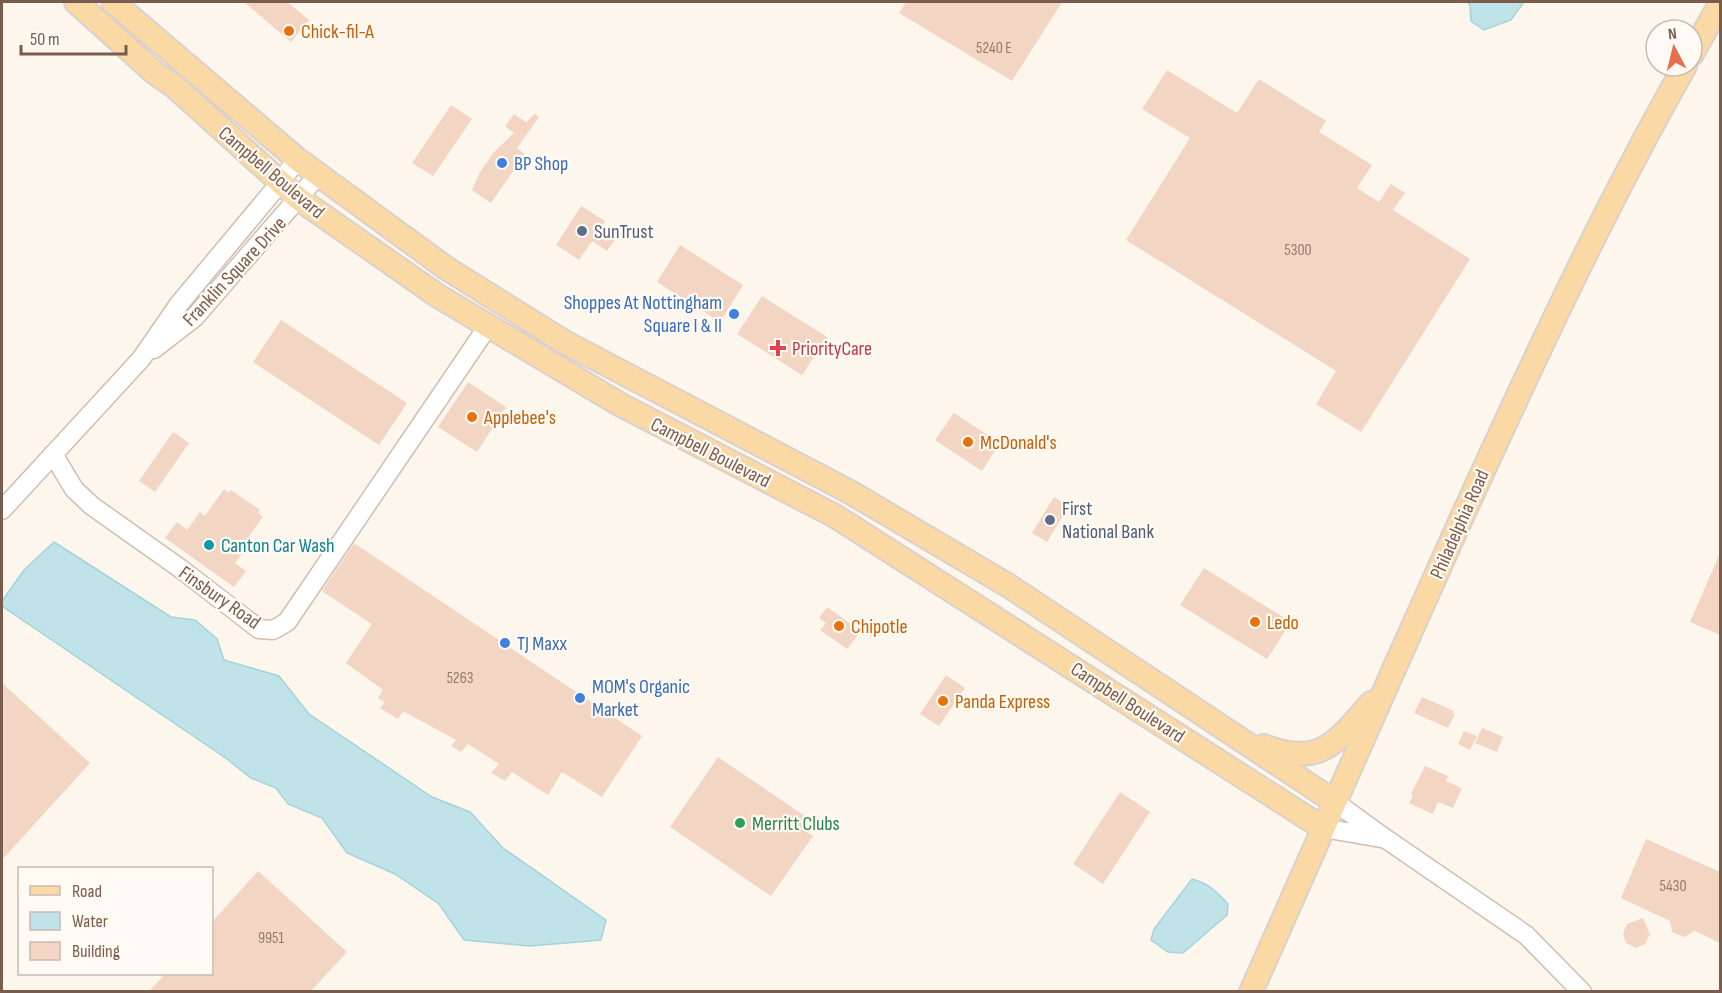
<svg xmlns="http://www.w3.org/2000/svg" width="1722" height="993" font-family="'Sofia Sans Condensed',sans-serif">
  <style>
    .water { fill: #bfe3e8; stroke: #a5d3da; stroke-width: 1.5 }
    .building { fill: #f3d5c3 }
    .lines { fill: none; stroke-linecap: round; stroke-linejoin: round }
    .minor-casing { stroke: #d1beb0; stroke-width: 21 }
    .major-casing { stroke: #dad1cd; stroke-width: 26 }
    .minor { stroke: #fff; stroke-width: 18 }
    .major { stroke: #fbd9a5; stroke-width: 22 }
    .food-dot { fill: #e8710a; stroke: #fffaf3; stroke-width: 2 }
    .shop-dot { fill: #3f7fe0; stroke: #fffaf3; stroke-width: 2 }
    .service-dot { fill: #5c6f8a; stroke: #fffaf3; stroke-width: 2 }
    .health-dot { fill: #e0444e; stroke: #fffaf3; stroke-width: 2 }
    .culture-dot { fill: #0f9aa8; stroke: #fffaf3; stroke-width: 2 }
    .leisure-dot { fill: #2e9e5b; stroke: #fffaf3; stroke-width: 2 }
    .labels { text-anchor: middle; stroke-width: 4.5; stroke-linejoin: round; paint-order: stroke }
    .number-label { font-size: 16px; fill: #987a6a }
    .food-label { font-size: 20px; fill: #c56008; stroke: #fffaf3; text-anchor: start }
    .shop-label { font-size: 20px; fill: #366cbe; stroke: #fffaf3; text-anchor: start }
    .street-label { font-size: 20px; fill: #7a5c4d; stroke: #fffaf3 }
    .service-label { font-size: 20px; fill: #4e5e75; stroke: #fffaf3; text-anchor: start }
    .health-label { font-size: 20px; fill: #be3a42; stroke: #fffaf3; text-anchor: start }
    .culture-label { font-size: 20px; fill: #0d838f; stroke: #fffaf3; text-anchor: start }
    .leisure-label { font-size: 20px; fill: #27864d; stroke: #fffaf3; text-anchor: start }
  </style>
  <rect width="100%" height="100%" fill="#fdf6ec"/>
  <path class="water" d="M1467,2H1524L1511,20L1484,30L1471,21L1470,5Z
    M54,542L171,617L195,620L217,639L224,660L279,676L309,714L432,797L470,812L503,848L606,920L601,940L530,946L464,940L439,904L395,874L347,853L322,818L288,804L276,788L251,778L227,759L2,606V601L24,570Z
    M1192,879C1208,883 1217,892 1228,904L1227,915L1183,953L1168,952L1151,940L1154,929Z"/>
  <path class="building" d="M244,2H287L309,20L291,42Z
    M906,2H1062L1012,81L899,13Z
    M1167,70L1237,113L1259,79L1326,121L1319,132L1372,165L1357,188L1379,202L1391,184L1405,193L1393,210L1470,259L1361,432L1316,404L1336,371L1126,240L1190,138L1142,109Z
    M451,105L472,119L433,176L412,163Z
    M514,114L526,122L535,114L539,117L517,148L525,154L491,203L472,190L480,172L493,153L514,133L505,126Z
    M581,206L605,221L599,229L615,240L607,251L592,241L579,260L556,245Z
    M680,245L743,285L720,322L657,282Z
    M762,296L827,337L802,375L737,334Z
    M281,320L407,403L379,445L253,362Z
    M468,382L506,407L477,452L438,427Z
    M954,413L1000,443L982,471L935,440Z
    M173,432L189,443L155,492L139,481Z
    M224,489L229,493L231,490L260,510L258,513L263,517L238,551L242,554L235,563L246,571L234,587L165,538L177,522L187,530L200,512L205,516Z
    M1054,497L1069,506L1047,542L1032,533Z
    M354,543L642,736L602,797L562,772L548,795L512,772L505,781L491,773L499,764L468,744L461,752L451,746L456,740L403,711L398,719L380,708L385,702L378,698L383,690L346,663L372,624L322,591Z
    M1720,553V635L1690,622Z
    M1204,568L1291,622L1267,659L1180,605Z
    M827,607L861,631L847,649L820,630L826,623L819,618Z
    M946,675L965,688L939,726L920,714Z
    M2,683L90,763L2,860Z
    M1422,697L1454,711L1453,713L1455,714L1448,728L1414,713Z
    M1482,728L1503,737L1497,752L1475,743Z
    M1464,731L1477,736L1470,750L1458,744Z
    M718,757L809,819L802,829L813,836L771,896L670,827Z
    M1425,766L1448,776L1446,781L1462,788L1453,808L1438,802L1433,814L1409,803L1413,795L1411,794Z
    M1120,792L1150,812L1103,884L1073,864Z
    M1646,839L1720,872V943L1695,931L1684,937L1672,932L1670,921L1621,898Z
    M258,871L347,952L310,992H148L165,974H212V922Z
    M1643,918L1650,934L1645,944L1636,948L1626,943L1623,934L1627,924Z"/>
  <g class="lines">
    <defs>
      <path id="minor" d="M154,349L194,318L319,174
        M53,454L74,489L92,506L181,569L259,629L273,630L287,622L488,326
        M2,510L141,359L179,304L280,183L297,159
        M1335,802L1386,839L1526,935L1582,992
        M1323,828L1381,838"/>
      <path id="major" d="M76,2L155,73L174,86L299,199L438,296L621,405L835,516L1323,828
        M113,2L297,159L446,268L566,343L850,492L1009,586L1335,802
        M1692,54L1720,4
        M1264,746C1320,768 1337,742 1371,703
        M1251,992C1321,833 1391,675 1462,517C1532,364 1602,212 1685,66"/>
    </defs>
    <use href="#minor" class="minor-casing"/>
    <use href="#major" class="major-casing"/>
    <use href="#minor" class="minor"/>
    <use href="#major" class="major"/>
  </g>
  <g class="food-dot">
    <circle cx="289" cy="31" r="6"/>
    <circle cx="472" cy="417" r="6"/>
    <circle cx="968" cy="442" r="6"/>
    <circle cx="1255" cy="622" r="6"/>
    <circle cx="839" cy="626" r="6"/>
    <circle cx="943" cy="701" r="6"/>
  </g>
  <g class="shop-dot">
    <circle cx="502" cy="163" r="6"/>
    <circle cx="734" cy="314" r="6"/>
    <circle cx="505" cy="643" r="6"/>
    <circle cx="580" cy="698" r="6"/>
  </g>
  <g class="service-dot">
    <circle cx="582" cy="231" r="6"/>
    <circle cx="1050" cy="520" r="6"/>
  </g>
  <path class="health-dot" d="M775 339h6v6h6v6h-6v6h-6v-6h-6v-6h6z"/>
  <circle class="culture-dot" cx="209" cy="545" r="6"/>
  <circle class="leisure-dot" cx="740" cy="823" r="6"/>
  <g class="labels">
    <g class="number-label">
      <text x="994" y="53">5240 E</text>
      <text x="1298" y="255">5300</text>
      <text x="460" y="683">5263</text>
      <text x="1673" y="891">5430</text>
      <text x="271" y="943">9951</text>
    </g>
    <g class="food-label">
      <text x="301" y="38">Chick-fil-A</text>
      <text x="484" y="424">Applebee's</text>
      <text x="980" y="449">McDonald's</text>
      <text x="1267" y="629">Ledo</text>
      <text x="851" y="633">Chipotle</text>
      <text x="955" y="708">Panda Express</text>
    </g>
    <g class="shop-label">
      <text x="514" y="170">BP Shop</text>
      <text x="722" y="309" text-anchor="end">Shoppes At Nottingham<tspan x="722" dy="23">Square I &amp; II</tspan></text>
      <text x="517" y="650">TJ Maxx</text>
      <text x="592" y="693">MOM's Organic<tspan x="592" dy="23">Market</tspan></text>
    </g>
    <g class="street-label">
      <text transform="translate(272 172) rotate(40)" y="7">Campbell Boulevard</text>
      <text transform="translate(234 271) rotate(-47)" y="7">Franklin Square Drive</text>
      <text transform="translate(711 452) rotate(27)" y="7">Campbell Boulevard</text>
      <text transform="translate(1459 524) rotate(-66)" y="7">Philadelphia Road</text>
      <text transform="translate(220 597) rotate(35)" y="7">Finsbury Road</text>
      <text transform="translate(1128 702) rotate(33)" y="7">Campbell Boulevard</text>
    </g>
    <g class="service-label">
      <text x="594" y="238">SunTrust</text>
      <text x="1062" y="515">First<tspan x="1062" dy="23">National Bank</tspan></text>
    </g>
    <g class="health-label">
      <text x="792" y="355">PriorityCare</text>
    </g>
    <g class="culture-label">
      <text x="221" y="552">Canton Car Wash</text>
    </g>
    <g class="leisure-label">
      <text x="752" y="830">Merritt Clubs</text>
    </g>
  </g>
  <rect width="1722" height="993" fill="none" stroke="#7a5c4d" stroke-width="6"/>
  <rect x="18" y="867" width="195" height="108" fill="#fffaf3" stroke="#cabbb1" stroke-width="1.5"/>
  <rect x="30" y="886" width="30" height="9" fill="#fbd9a5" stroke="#cabbb1" stroke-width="1.5"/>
  <text x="72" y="897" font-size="18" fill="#7a5c4d">Road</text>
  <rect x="30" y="912" width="30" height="18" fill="#bfe3e8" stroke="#cabbb1" stroke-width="1.5"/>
  <text x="72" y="927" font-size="18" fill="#7a5c4d">Water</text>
  <rect x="30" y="942" width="30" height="18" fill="#f3d5c3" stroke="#cabbb1" stroke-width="1.5"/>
  <text x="72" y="957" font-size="18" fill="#7a5c4d">Building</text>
  <g transform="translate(1674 48) rotate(353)"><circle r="28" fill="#fffaf3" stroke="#cabbb1" stroke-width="1.5"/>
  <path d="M0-4.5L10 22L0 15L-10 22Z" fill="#e76f51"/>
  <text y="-9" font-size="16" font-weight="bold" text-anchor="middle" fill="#7a5c4d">N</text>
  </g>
  <path d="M21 45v9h105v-9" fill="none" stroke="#7a5c4d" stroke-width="3"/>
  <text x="30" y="45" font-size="18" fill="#7a5c4d" stroke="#fffaf3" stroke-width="4.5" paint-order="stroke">50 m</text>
</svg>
